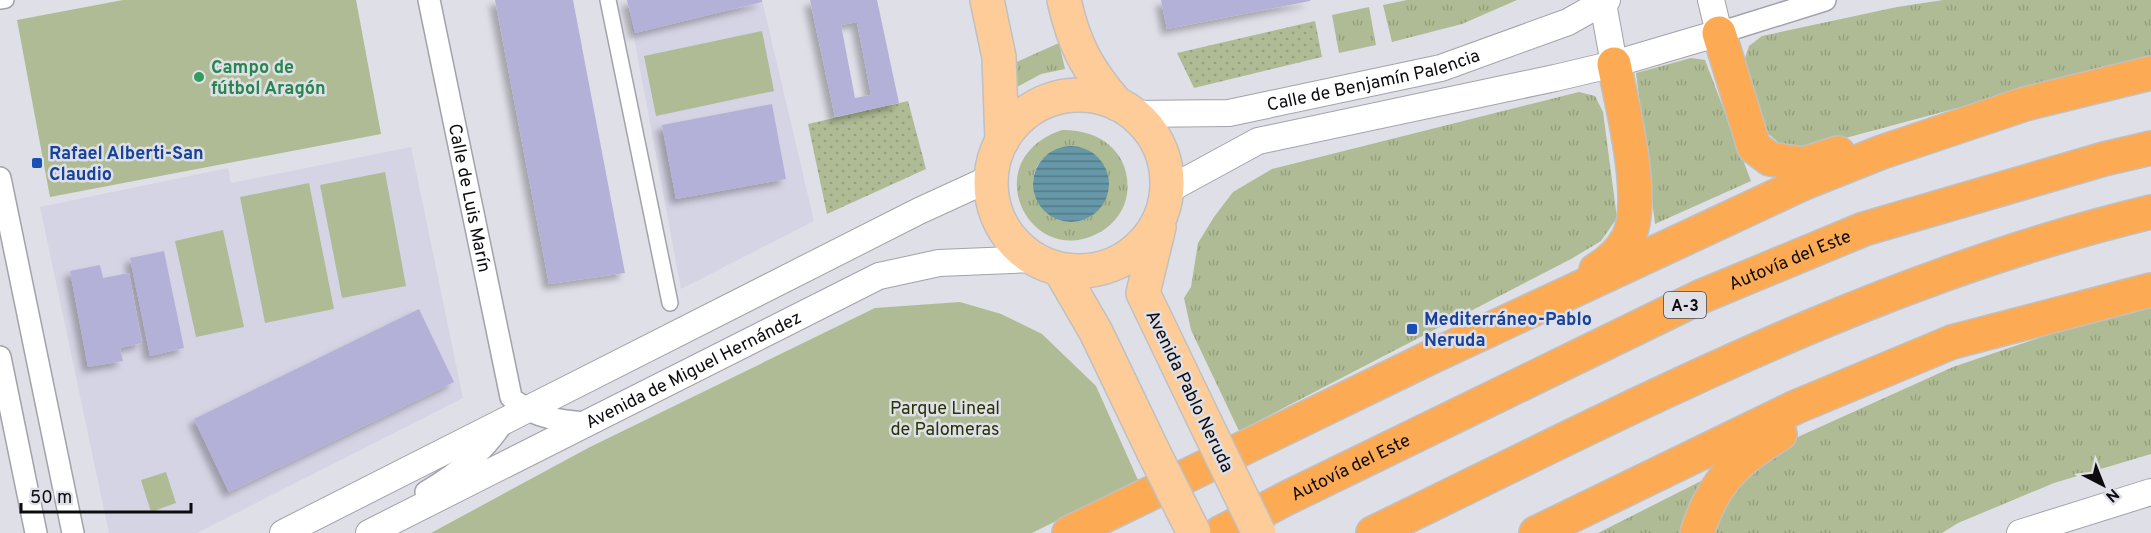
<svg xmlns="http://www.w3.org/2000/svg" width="2151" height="533" font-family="Overpass,sans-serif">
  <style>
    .built { fill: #d5d4e4 }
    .grass { fill: url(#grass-tufts); fill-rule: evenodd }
    .park { fill: #afbb94 }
    .garden { fill: url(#garden-dots) }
    .water { fill: url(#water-rules) }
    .building { fill: #b4b1d9; fill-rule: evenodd; filter: url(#shadow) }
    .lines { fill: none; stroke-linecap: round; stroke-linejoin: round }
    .pedestrian-casing { stroke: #a2a2aa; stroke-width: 18 }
    .minor-casing { stroke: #a2a2aa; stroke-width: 24 }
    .tertiary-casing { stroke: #a2a2aa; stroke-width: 28 }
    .primary-casing { stroke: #c0c0c0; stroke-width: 36 }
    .motorway-casing { stroke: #c0c0c0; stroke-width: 36 }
    .pedestrian { stroke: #fff; stroke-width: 15 }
    .minor { stroke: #fff; stroke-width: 21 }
    .tertiary { stroke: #fff; stroke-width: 26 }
    .primary { stroke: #fdcc98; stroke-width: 33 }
    .motorway { stroke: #fcaa54; stroke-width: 33 }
    .primary-bridge-casing { stroke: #c0c0c0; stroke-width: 36; stroke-linecap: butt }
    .primary-bridge { stroke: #fdcc98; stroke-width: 33 }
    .leisure-dot { fill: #2e9e5b; stroke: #dfdfe8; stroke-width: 2 }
    .transit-dot { fill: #1a4fb4; stroke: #dfdfe8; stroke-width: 2 }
    .labels { text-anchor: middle; stroke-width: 5; stroke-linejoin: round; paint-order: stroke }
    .shield { fill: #dfdfe8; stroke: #4b4b4f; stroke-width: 1.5 }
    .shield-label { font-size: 16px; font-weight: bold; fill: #0c0b0e }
    .leisure-label { font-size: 18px; font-weight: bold; fill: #27864d; stroke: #dfdfe8; text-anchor: start }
    .street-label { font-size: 18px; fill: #0c0b0e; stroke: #dfdfe8 }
    .transit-label { font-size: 18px; font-weight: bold; fill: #164399; stroke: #dfdfe8; text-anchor: start }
    .park-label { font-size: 18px; fill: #283302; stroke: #dfdfe8 }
  </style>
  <defs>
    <pattern id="grass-tufts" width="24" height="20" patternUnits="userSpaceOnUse" patternTransform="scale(1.5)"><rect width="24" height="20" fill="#afbb94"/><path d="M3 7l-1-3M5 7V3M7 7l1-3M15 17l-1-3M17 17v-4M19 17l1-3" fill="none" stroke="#959f7e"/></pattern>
    <pattern id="garden-dots" width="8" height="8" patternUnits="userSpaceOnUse" patternTransform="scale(1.5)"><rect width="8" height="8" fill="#afbb94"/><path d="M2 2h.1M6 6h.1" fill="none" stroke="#959f7e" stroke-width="1.8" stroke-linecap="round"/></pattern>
    <pattern id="water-rules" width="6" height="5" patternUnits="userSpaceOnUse" patternTransform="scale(1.5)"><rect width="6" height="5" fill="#6798a8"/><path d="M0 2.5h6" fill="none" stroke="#537a87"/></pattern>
    <filter id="shadow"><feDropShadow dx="-5.5" dy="5.5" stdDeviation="3" flood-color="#0004"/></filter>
  </defs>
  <rect width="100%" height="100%" fill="#dfdfe8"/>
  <path class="built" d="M627,0H762L814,221L681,289Z
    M411,147L463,398L197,533H109L40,207L228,168L231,183Z"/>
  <path class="grass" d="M1407,0H1517L1462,24L1392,42L1383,5Z
    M1943,0H2151V56L1808,148L1781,145L1764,130L1744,61L1749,46L1762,36L1897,7Z
    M1369,7L1376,45L1339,53L1332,15Z
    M1059,43L1065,69L1041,74L1017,87L1012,64Z
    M1691,58L1705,60L1751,181L1655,224L1636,73Z
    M1579,92L1595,96L1603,112L1617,218L1601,241L1571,259L1239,431L1191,330L1184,298L1191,287L1198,243L1214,217L1233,192L1272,169Z
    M1062,130C1100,129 1132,153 1127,194C1125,209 1115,223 1102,231C1031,274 973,160 1062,130ZM1072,146L1084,149L1088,218C1035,234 1005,156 1072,146Z
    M2151,306V454L2054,483L1958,523L1942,533H1706L1722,492L1780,445L1953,367L2068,328Z
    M1714,478L1688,533H1598L1703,480Z"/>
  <path class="park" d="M123,0H356L381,134L50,197L17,20Z
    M762,31L774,91L656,116L644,56Z
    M385,172L406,286L342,298L320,185Z
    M309,183L334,309L265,323L240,197Z
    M223,230L244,327L196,337L175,241Z
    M960,302L1001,314L1042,334L1096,386L1138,480L1032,533H431L590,447L875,308Z
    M166,472L176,503L151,512L141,480Z"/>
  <path class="garden" d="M1315,21L1322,57L1194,88L1177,53Z
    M908,101L926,169L827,214L808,124Z"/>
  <path class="water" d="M1033 184a38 38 0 1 1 76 0a38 38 0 1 1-76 0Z"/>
  <path class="building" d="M495,0H573L625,273L549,284Z
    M627,0H762V2L635,33Z
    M810,0H877L899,103L835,117ZM857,22L871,95L855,98L841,25Z
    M1161,0H1310V1L1167,29Z
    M772,104L786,179L676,199L662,125Z
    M164,251L184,348L150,356L130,258Z
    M100,265L103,278L129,273L142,343L120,348L123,361L88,367L70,271Z
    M419,309L454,382L229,492L194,419Z"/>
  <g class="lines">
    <defs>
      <path id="pedestrian" d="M608,0L670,303
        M0,1L6,0"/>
      <g id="minor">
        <path id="s1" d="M429,0L511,397"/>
        <path d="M1719,33L1825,0"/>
        <path d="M0,178L73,533"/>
        <path d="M0,357L36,533"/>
        <path d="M518,403C536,418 563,421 585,423"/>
        <path d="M426,492C458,473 484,452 504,421"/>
      </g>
      <g id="tertiary">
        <path d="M1603,3L1614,64"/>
        <path id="s2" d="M1134,114L1229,113L1441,68L1568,22L1607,0"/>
        <path d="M1168,190L1258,141L1555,78L1614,64L1719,33L1711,0"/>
        <path d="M283,533L919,211L991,178"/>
        <path id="s3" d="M369,533L879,276L939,263L1033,259"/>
        <path d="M2020,533L2151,492"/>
      </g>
      <path id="primary" d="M987,0L999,57L1002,141
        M1064,0C1074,45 1087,69 1117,104
        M991 183a88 88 0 1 1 176 0a88 88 0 1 1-176 0Z
        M1159,227L1143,293L1205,422
        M1060,270L1096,332L1152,449"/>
      <g id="motorway">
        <path d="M1719,33L1754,147L1770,159L1804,164L1838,153"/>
        <path d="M1596,270C1608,263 1621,251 1628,238C1647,202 1622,105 1614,64"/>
        <path d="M1069,533L1429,358L1804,183L1882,152L2025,104L2151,73"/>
        <path id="s4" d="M1220,533L1285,499L1700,297L1864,229L2104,159L2151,148"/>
        <path d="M1373,533C1627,410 1875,278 2151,212"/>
        <path d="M1536,533L1796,407L1952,342L2151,290"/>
        <path d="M1697,533C1712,484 1736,460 1780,434"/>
      </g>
    </defs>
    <use href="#pedestrian" class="pedestrian-casing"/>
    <use href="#minor" class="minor-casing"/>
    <use href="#tertiary" class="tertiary-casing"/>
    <use href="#primary" class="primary-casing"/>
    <use href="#motorway" class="motorway-casing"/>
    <use href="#pedestrian" class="pedestrian"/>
    <use href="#minor" class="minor"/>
    <use href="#tertiary" class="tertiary"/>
    <use href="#primary" class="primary"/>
    <use href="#motorway" class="motorway"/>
    <defs>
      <path id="primary-bridge" d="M1205,422L1259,533
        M1152,449L1194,533"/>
    </defs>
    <use href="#primary-bridge" class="primary-bridge-casing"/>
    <use href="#primary-bridge" class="primary-bridge"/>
  </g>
  <circle class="leisure-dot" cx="199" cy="77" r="6"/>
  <g class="transit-dot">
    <rect x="31" y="157" width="12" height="12" rx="3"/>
    <rect x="1406" y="323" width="12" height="12" rx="3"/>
  </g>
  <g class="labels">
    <rect class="shield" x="1664" y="292" width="42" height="26" rx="4.5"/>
    <g class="shield-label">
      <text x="1685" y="311">A-3</text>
    </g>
    <g class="leisure-label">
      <text x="211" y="73">Campo de<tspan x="211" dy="21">fútbol Aragón</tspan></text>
    </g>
    <g class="street-label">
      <text dy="6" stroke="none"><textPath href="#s2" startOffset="243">Calle de Benjamín Palencia</textPath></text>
      <text dy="6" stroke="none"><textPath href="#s1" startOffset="202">Calle de Luis Marín</textPath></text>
      <text dy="6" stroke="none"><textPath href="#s4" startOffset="632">Autovía del Este</textPath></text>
      <text dy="6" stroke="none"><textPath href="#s3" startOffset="363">Avenida de Miguel Hernández</textPath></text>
      <text transform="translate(1190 391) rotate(64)" y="6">Avenida Pablo Neruda</text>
      <text dy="6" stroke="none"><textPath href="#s4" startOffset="146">Autovía del Este</textPath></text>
    </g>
    <g class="transit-label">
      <text x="49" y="159">Rafael Alberti-San<tspan x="49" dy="21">Claudio</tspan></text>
      <text x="1424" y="325">Mediterráneo-Pablo<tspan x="1424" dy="21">Neruda</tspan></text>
    </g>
    <g class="park-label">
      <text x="945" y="414">Parque Lineal<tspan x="945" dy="21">de Palomeras</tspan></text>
    </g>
  </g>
  <g transform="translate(2103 485) rotate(138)" stroke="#dfdfe8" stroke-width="4.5" paint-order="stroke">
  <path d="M0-4.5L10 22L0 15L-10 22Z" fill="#0c0b0e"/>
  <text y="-9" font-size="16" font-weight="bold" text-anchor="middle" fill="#0c0b0e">N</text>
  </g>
  <path d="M21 503v9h170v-9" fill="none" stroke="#0c0b0e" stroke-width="3"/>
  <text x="30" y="503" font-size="18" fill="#0c0b0e" stroke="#dfdfe8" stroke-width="4.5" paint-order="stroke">50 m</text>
</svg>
